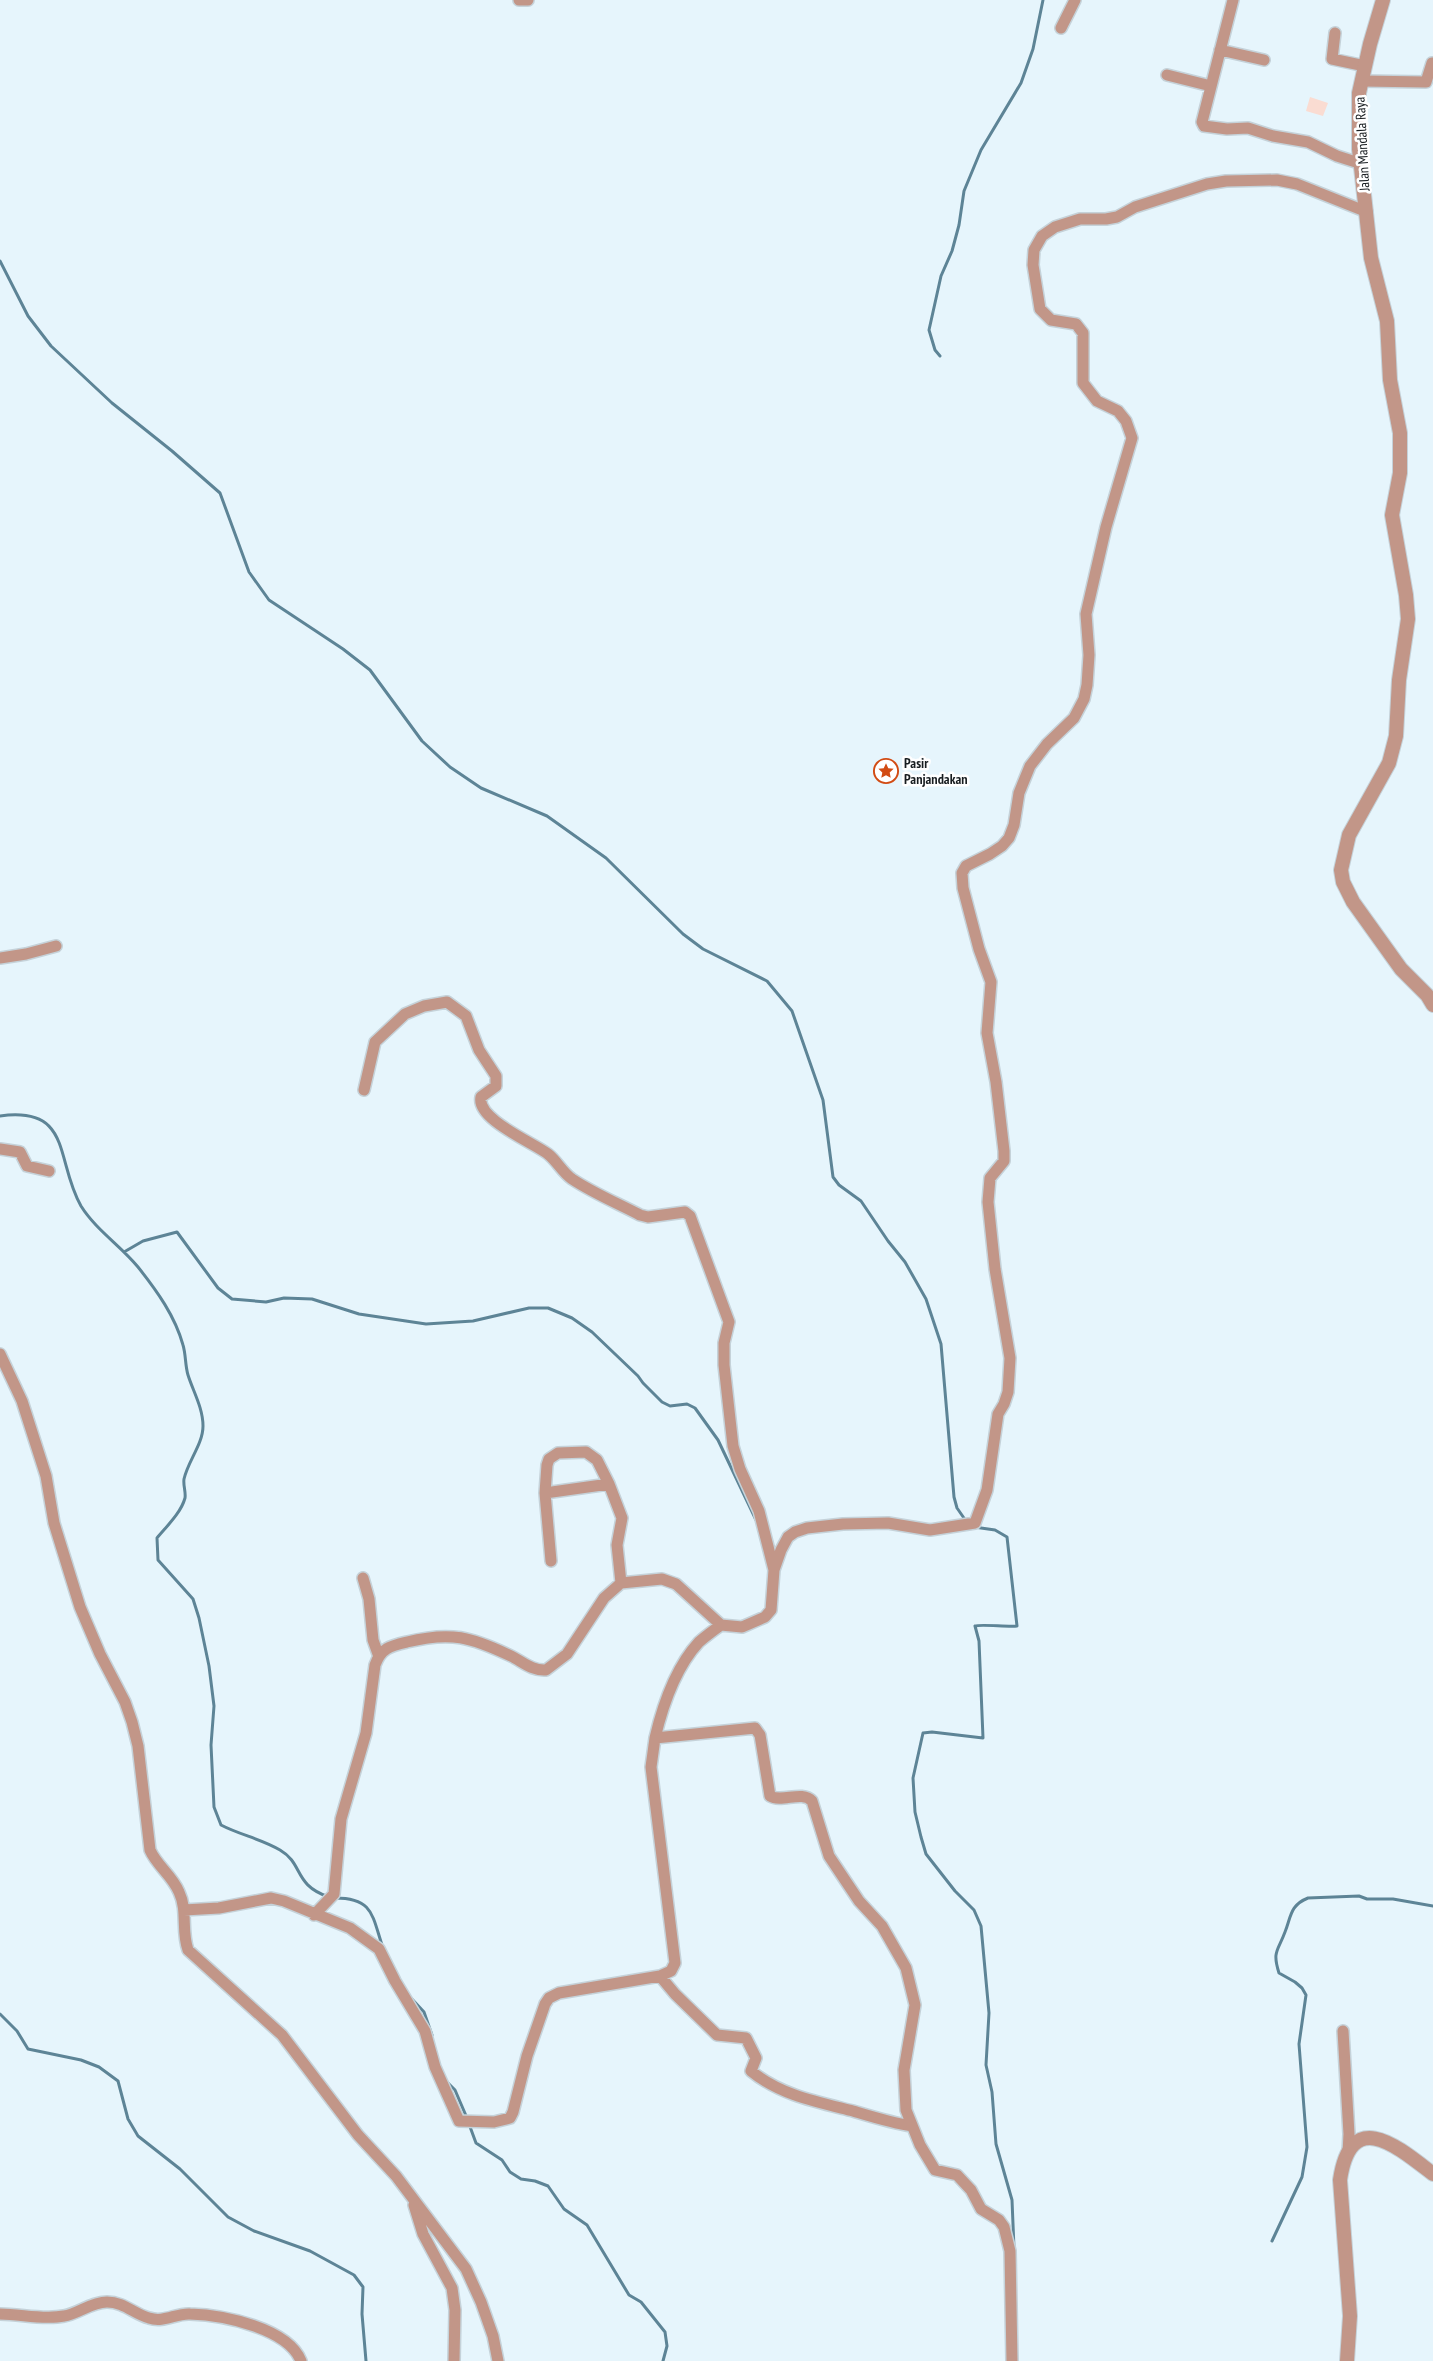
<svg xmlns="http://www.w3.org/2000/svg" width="1433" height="2361" font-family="'PT Sans Narrow',sans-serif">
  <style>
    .green { fill: #fadcd2 }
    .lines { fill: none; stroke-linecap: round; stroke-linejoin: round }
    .stream { stroke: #5d8496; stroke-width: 3 }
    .minor-casing { stroke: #c5d2d9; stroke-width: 14 }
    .tertiary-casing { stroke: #c5d2d9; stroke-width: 16 }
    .minor { stroke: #c29688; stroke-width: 11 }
    .tertiary { stroke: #c29688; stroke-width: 14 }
    .labels { text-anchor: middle; stroke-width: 5; stroke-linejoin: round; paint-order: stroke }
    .street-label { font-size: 14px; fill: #181d20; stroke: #fff }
    .poi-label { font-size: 14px; font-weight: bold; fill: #181d20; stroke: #fff; text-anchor: start }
  </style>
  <rect width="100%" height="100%" fill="#e6f5fc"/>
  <path class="green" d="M1310,97L1328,103L1323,116L1306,111Z"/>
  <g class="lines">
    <path class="stream" d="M0,261L28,316L51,346L112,403L172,451L220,493L249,572L269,600L343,649L370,670L422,741L450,767L481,788L547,816L606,858L683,934L703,949L767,981L792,1011L823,1100L833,1177L839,1185L861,1201L888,1241L905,1262L926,1299L941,1344L954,1497L957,1508L966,1521
      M940,356L935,350L929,330L941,276L952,251L959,225L964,191L981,150L1021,83L1033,49L1043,0
      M0,1116C73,1106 55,1161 81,1206C96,1230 121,1246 138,1267C157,1291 175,1316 183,1345C186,1355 185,1365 188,1375C193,1391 203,1408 203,1426C203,1444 188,1461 184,1479C183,1485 186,1492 185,1498C181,1513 166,1527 157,1538L158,1560L193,1599L199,1618L209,1666L214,1706L211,1745L214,1807L221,1825C240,1835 262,1839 280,1850C304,1864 293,1885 329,1897
      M124,1252L143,1241L177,1232L218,1288L232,1299L266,1302L284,1298L312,1299L359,1314L426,1324L473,1321L529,1308H548L572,1318L592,1332L638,1376L643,1383L662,1402L670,1406L687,1404L695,1408L718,1440L756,1520
      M974,1527L995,1530L1007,1537L1017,1626C1008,1627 980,1624 975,1626L979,1641L983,1738L932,1732L923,1733L913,1778L915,1812L921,1837L926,1854L955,1891L974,1910L981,1926L989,2013L986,2065L992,2092L996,2144L1012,2200L1014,2248
      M335,1898C374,1898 372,1916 383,1948
      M411,1998L424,2012L432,2035
      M0,2014L17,2031L28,2049L81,2060L99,2067L118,2081L128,2119L138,2136L180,2169L228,2217L254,2231L310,2251L354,2275L363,2287L362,2314L366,2361
      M446,2081L455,2090L467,2118
      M469,2124L476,2143L502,2160L510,2172L521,2179L535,2181L548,2186L564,2209L587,2225L629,2295L641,2302L665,2332L667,2346L663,2361
      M1272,2241L1302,2177L1307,2147L1299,2044L1306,1995L1302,1988L1295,1982L1279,1973C1272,1951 1278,1951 1285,1932C1291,1917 1290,1905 1308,1898L1359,1896L1367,1899H1393L1433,1906"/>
    <defs>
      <path id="minor" d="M519,0H528
        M1233,0L1202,122L1204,126L1227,129L1248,128L1273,136L1308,142L1337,156L1362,164
        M1061,28L1075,0
        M1335,33L1332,59L1365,66
        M1220,50L1264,60
        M1167,75L1211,86
        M1362,81L1426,82L1432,63
        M0,958L26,954L56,946
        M364,1090L375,1042L405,1014L424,1006L447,1002L466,1016L479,1050L496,1076V1086L481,1097C476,1119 532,1142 548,1154C557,1161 562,1172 572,1179C593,1193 617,1203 640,1215L648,1217L685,1212L690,1216L729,1322L724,1343V1365L733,1446L740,1469L759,1511L774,1570
        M0,1149L20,1152L27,1166L49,1171
        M0,1354L22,1401L46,1476L54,1523L80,1607L100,1654L125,1702L132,1722L138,1746L150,1850C157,1866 172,1875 179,1892C188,1911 181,1930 188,1950L282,2035L358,2135L396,2176L466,2269L481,2302L493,2336L498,2361
        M545,1493L609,1484
        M551,1561L545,1493L547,1465L549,1459L558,1453L586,1452L597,1460L609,1484L622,1518L617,1545L621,1583
        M363,1578L369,1599L373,1640L378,1654
        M721,1625C714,1630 706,1636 699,1642C675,1668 663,1704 655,1738L755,1728L760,1735L770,1796C782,1803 802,1790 812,1801L829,1856L859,1901L882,1926L906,1968L915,2005L904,2070L906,2110L920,2145L935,2170L957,2175L971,2190L981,2209L999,2220L1004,2227L1010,2251L1012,2361
        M184,1910L219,1908L271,1898L284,1901L350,1928L379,1949L395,1981L425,2031L435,2067L459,2121L494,2122L510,2118L513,2112L527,2056L545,2004L549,1998L559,1993L660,1976L671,1971L675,1963L651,1767L655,1738
        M314,1915L334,1894L341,1819L366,1733L375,1665C381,1648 390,1646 407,1642C451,1631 471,1637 511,1656C523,1662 532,1671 546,1670L567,1654L604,1598L621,1583L662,1579L676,1584L721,1625L742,1627L765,1617L771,1610L774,1570L781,1550L788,1537L795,1532L807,1528L843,1524L888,1523L930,1530L975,1523L987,1490L998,1414L1004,1404L1008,1392L1010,1358L995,1269L988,1202L990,1178L1004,1161V1151L996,1082L987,1033L991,982L979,949L963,888L962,873L966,866L990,854L1002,846L1009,838L1014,825L1019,793L1030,766L1047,744L1074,718L1084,699L1087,685L1089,655L1086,614L1106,527L1132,438L1126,421L1118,411L1097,401L1083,383V333L1076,324L1051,320L1040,309L1033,265L1034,250L1042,236L1055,227L1080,219H1106L1117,217L1135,207L1207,184L1226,181L1277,180L1297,184L1367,212
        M660,1976L675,1994L717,2035L746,2038L756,2058L751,2071C780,2095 817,2102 853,2111C873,2117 892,2123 912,2126
        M1343,2031L1349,2134L1348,2153
        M414,2205L423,2234L452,2288L455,2310L454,2361
        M0,2314C21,2314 43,2320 64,2316C78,2314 91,2302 107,2302C124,2302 134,2314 149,2318C164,2323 176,2313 190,2314C223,2315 288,2328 301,2361"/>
      <path id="tertiary" d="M1383,0L1370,44L1359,93V149L1371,258L1387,321L1390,380L1400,433V473L1392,515L1406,595L1408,619L1399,680L1396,736L1389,763L1349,835L1341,870L1343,882L1353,902L1401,969L1427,995L1433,1005
        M1347,2361L1350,2316L1340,2180C1351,2106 1398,2147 1433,2174"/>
    </defs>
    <use href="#minor" class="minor-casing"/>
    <use href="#tertiary" class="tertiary-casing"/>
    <use href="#minor" class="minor"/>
    <use href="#tertiary" class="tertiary"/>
  </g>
  <defs>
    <symbol id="sight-ring" viewBox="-11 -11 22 22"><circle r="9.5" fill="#fff" stroke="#d24b13" stroke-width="1.5"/><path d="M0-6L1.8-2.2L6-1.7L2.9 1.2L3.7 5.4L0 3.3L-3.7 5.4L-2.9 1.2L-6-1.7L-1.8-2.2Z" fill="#d24b13"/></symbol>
  </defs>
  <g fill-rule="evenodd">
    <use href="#sight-ring" x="872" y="757" width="28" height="28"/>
  </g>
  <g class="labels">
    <g class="street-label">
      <text transform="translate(1362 144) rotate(-93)" y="5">Jalan Mandala Raya</text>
    </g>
    <g class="poi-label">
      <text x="904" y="768">Pasir<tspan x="904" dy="16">Panjandakan</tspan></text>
    </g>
  </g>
</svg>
